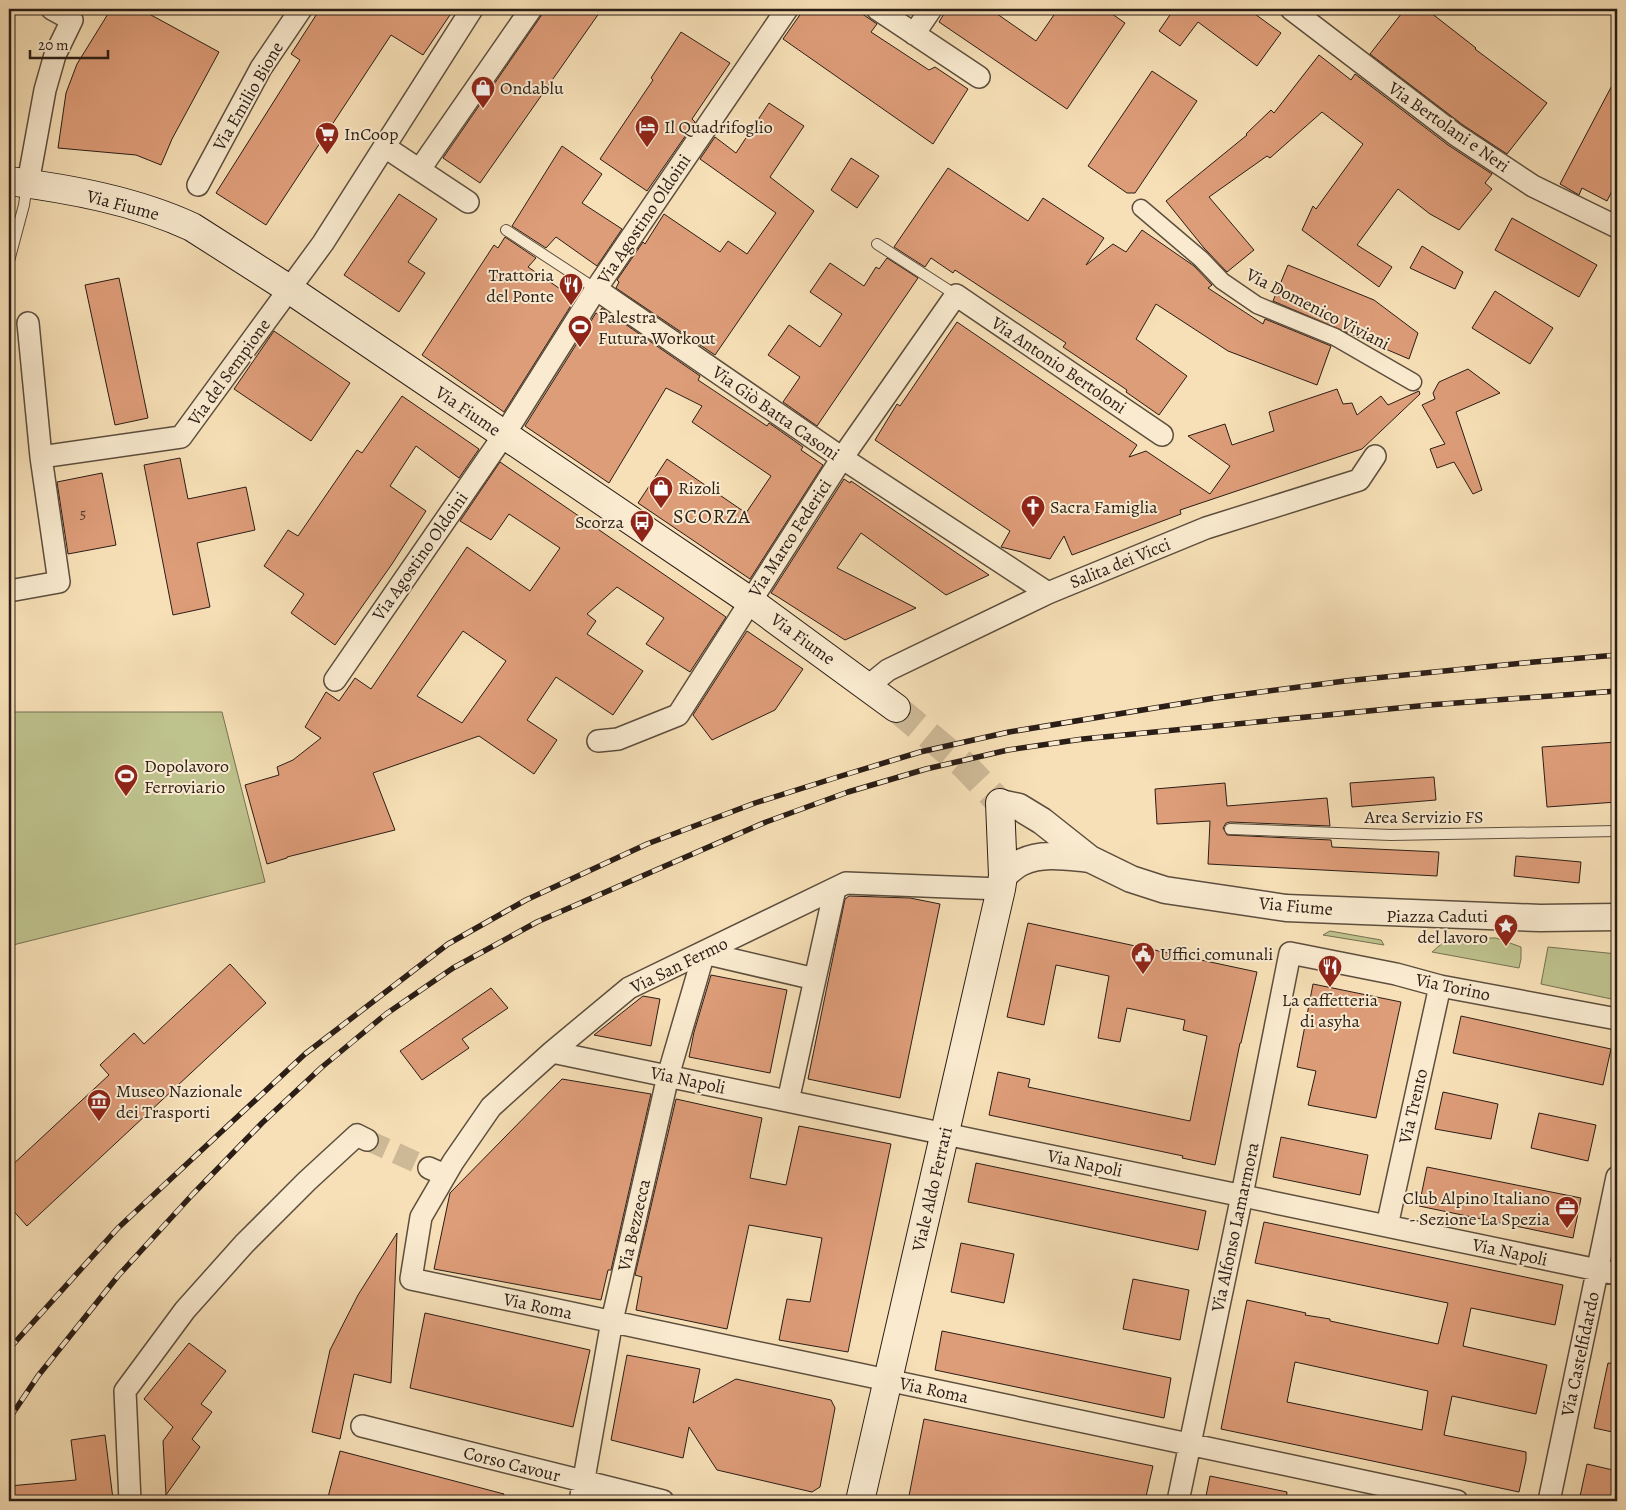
<svg xmlns="http://www.w3.org/2000/svg" width="1626" height="1510" font-family="Alegreya,serif">
  <style>
    .green { fill: #bec28d; stroke: #747052 }
    .building { fill: #de9d79; stroke: #2a1d16; fill-rule: evenodd }
    .lines { fill: none; stroke-linecap: round; stroke-linejoin: round }
    .minor-tunnel { stroke: #ceb997; stroke-width: 21; stroke-dasharray: 21 11; stroke-linecap: butt }
    .secondary-tunnel { stroke: #ceb997; stroke-width: 28; stroke-dasharray: 28 14; stroke-linecap: butt }
    .service-casing { stroke: #5d4e3e; stroke-width: 12 }
    .pedestrian-casing { stroke: #5d4e3e; stroke-width: 19 }
    .minor-casing { stroke: #5d4e3e; stroke-width: 24 }
    .tertiary-casing { stroke: #5d4e3e; stroke-width: 29 }
    .secondary-casing { stroke: #2a1d16; stroke-width: 30 }
    .service { stroke: #faebd0; stroke-width: 10 }
    .pedestrian { stroke: #faebd0; stroke-width: 16 }
    .minor { stroke: #faebd0; stroke-width: 21 }
    .tertiary { stroke: #faebd0; stroke-width: 26 }
    .secondary { stroke: #faebd0; stroke-width: 28 }
    .rail-casing { stroke: #2a1d16; stroke-width: 5.5 }
    .rail { stroke: #faebd0; stroke-width: 4; stroke-dasharray: 11; stroke-linecap: butt }
    .labels { text-anchor: middle; stroke-width: 4; stroke-linejoin: round; paint-order: stroke }
    .number-label { font-size: 15px; fill: #573d2f }
    .poi-label { font-size: 18px; fill: #2a1d16; stroke: #faebd0; text-anchor: start }
    .street-label { font-size: 18px; fill: #2a1d16; stroke: #faebd0 }
    .quarter-label { font-size: 20px; letter-spacing: 1px; fill: #2a1d16; stroke: #faebd0 }
  </style>
  <rect width="100%" height="100%" fill="#f7e0b7"/>
  <filter id="stains"><feTurbulence type="fractalNoise" baseFrequency=".004" numOctaves="4"/><feColorMatrix values="0 0 0 0 .2 0 0 0 0 .09 0 0 0 0 .02 0 0 0 .5 -.17"/></filter>
  <radialGradient id="worn" r=".72"><stop offset=".6" stop-color="#630" stop-opacity="0"/><stop offset="1" stop-color="#630" stop-opacity=".3"/></radialGradient>
  <path class="green" d="M9,712H222L265,882L9,946Z
    M1330,931L1381,940L1384,945L1323,935Z
    M1464,938H1496L1521,947V959L1519,968L1432,952L1445,941Z
    M1548,947L1617,954L1616,1000L1541,984Z"/>
  <path class="building" d="M111,9H140L219,52L172,139L161,165L136,155L58,148L66,93L77,64Z
    M320,9H454L423,55L391,35L266,225L216,193L300,60L291,54Z
    M543,9H602L480,183L443,158L541,16Z
    M804,9H855L877,24L871,32L929,70L935,67L968,89L933,144L783,39Z
    M947,9H990L1036,41L1058,9H1105L1125,23L1067,109L939,22Z
    M1174,9H1248L1281,33L1257,66L1198,22L1180,46L1159,31Z
    M1405,9H1426L1476,48L1475,49L1547,103L1507,154L1463,125L1370,54Z
    M681,32L730,63L692,119L695,122L647,191L600,159L653,80L651,78Z
    M1319,55L1351,80L1355,74L1448,145L1492,174L1485,183L1492,189L1459,230L1430,214L1398,189L1357,245L1392,267L1379,287L1302,230L1313,206L1316,209L1363,144L1322,112L1270,158L1267,156L1209,197L1254,250L1227,272L1204,248L1166,201L1247,135L1246,134L1271,110L1274,113Z
    M1152,71L1197,101L1135,193H1127L1088,166Z
    M1617,76V181L1607,201L1582,188L1579,195L1560,184Z
    M769,103L804,126L770,177L814,211L715,355L616,288L619,282L617,280L643,242L645,244L664,214L720,252L728,241L747,254L776,213L700,159L715,137L736,153Z
    M562,146L602,174L582,203L622,229L597,266L556,237L546,248L512,226Z
    M851,158L879,176L857,208L831,190Z
    M948,168L1028,221L1043,198L1104,238L1086,265L1113,244L1126,252L1142,230L1194,266L1212,285L1208,288L1263,324L1265,319L1331,346L1317,385L1228,351L1156,304L1136,339L1187,376L1159,415L1126,392L1127,390L1063,347L1066,343L955,270L953,273L931,258L925,267L894,247Z
    M399,194L437,219L408,262L425,273L399,312L344,275Z
    M1512,218L1597,265L1579,297L1495,250Z
    M505,237L536,258L528,267L575,299L504,412L422,355L494,245L498,248Z
    M1422,246L1463,272L1455,289L1410,268Z
    M887,258L918,278L817,426L783,402L800,377L768,355L789,325L820,347L842,314L810,292L830,263L864,286L876,267L879,269Z
    M1288,265L1374,300L1418,333L1409,359L1273,301Z
    M119,278L148,418L115,425L85,285Z
    M1495,291L1553,328L1530,364L1472,328Z
    M602,308L700,376L698,380L767,426L769,423L803,447L801,450L823,465L750,579L638,503L667,459L746,513L771,476L692,422L702,406L666,388L609,483L525,426L596,313L598,314Z
    M957,322L1137,445L1129,457L1146,451L1210,494L1230,466L1188,436L1225,424L1232,445L1274,431L1269,412L1337,389L1343,404L1352,403L1357,415L1381,396L1388,405L1419,391L1420,394L1362,449L1180,510L1181,514L1072,555L1064,536L1050,559L1001,547L1010,531L875,440L897,404L900,406Z
    M274,331L350,383L311,441L234,389Z
    M1468,369L1500,393L1456,412L1482,490L1473,494L1454,462L1437,468L1430,449L1445,444L1422,405L1435,399L1433,393L1439,382Z
    M402,396L479,449L459,478L416,446L390,486L426,511L392,564L335,645L291,613L304,594L264,566L288,530L298,536L357,450L362,453Z
    M180,458L188,499L246,487L255,530L197,543L210,607L173,615L144,465Z
    M500,462L726,617L690,672L646,644L664,618L617,587L587,614L596,621L587,634L643,671L613,715L556,677L527,720L557,740L534,774L479,736L373,773L395,830L287,857V858L267,864L245,785L279,775L277,767L293,760L321,738L305,727L326,692L339,701L355,678L371,689L467,547L530,591L560,548L509,514L491,540L460,521ZM463,631L506,661L462,723L417,696Z
    M102,473L116,545L68,554L57,482Z
    M844,479L850,483L851,481L989,575L946,595L861,533L837,568L916,608L845,640L778,597L771,593Z
    M747,631L803,669L775,710L712,740L693,715Z
    M1617,742V802L1547,807L1542,747Z
    M1434,777L1436,800L1352,807L1350,783Z
    M1225,783L1227,806L1327,798L1330,826L1230,822L1226,823L1223,828L1227,835L1331,840L1332,847L1439,852L1437,876L1208,864L1210,821L1157,824L1155,789Z
    M1516,856L1581,862L1579,883L1514,876Z
    M849,896L910,898L940,904L900,1098L808,1079L845,899Z
    M1028,923L1257,972L1241,1043H1240L1215,1165L1182,1158L1183,1156L989,1115L998,1072L1030,1079L1028,1087L1190,1121L1207,1036L1183,1030L1185,1020L1127,1008L1120,1042L1098,1038L1109,976L1056,965L1044,1025L1007,1017Z
    M230,964L266,1003L27,1226L9,1206V1168L109,1075L100,1065L134,1033L144,1044Z
    M711,975L787,990L770,1073L689,1057L694,1032Z
    M1313,984L1401,1002L1376,1118L1308,1105L1316,1071L1297,1067Z
    M491,988L508,1008L462,1039L469,1048L422,1080L400,1051Z
    M643,996L660,999L651,1046L594,1035Z
    M1461,1016L1611,1049L1603,1085L1453,1053Z
    M562,1079L651,1094L611,1270H608L601,1300L434,1269L450,1193Z
    M1443,1092L1498,1104L1491,1139L1435,1129Z
    M676,1099L762,1118L750,1178L786,1185L799,1126L891,1144L848,1352L779,1340L787,1299L810,1302L822,1238L749,1225L727,1329L636,1310L642,1277L635,1275Z
    M1539,1113L1596,1125L1588,1161L1531,1148Z
    M1281,1137L1368,1155L1360,1195L1273,1177Z
    M976,1163L1206,1211L1198,1250L968,1202Z
    M1427,1167L1581,1198L1573,1238L1419,1206Z
    M1264,1222L1563,1285L1555,1325L1471,1308L1463,1346L1547,1365L1536,1414L1452,1396L1444,1435L1526,1452V1460L1519,1492L1221,1429L1247,1300L1306,1313L1305,1315L1330,1319V1321L1438,1344L1448,1303L1255,1263ZM1295,1362L1428,1391L1422,1430L1287,1402Z
    M397,1233L391,1383L354,1374L340,1439L312,1432L330,1350L358,1295Z
    M961,1243L1014,1254L1004,1303L951,1292Z
    M1133,1279L1189,1290L1180,1340L1123,1329Z
    M425,1313L590,1350L573,1427L410,1388Z
    M942,1331L1171,1378L1164,1418L935,1370Z
    M189,1343L226,1371L201,1404L212,1412L192,1439L200,1447L166,1495L163,1441L173,1427L144,1399Z
    M627,1355L700,1369L693,1403L736,1379L831,1400L835,1408L820,1487L812,1492L717,1470L689,1427L683,1458L611,1440Z
    M1608,1363L1617,1364V1433L1594,1428Z
    M924,1419L1153,1466L1145,1501H908Z
    M105,1435L113,1499L90,1501H9V1486L76,1480L71,1440Z
    M340,1451L504,1494L503,1501H327Z
    M1587,1464L1617,1471V1501H1579Z
    M1210,1476L1287,1492L1286,1501H1205Z"/>
  <g class="lines">
    <path class="minor-tunnel" d="M367,1140L429,1168"/>
    <path class="secondary-tunnel" d="M896,708L964,765L1000,803"/>
    <defs>
      <path id="service" d="M506,230L596,289
        M877,244L956,295
        M9,261L24,205L27,184
        M1230,829L1391,835L1617,831"/>
      <path id="pedestrian" d="M1141,208L1201,259L1222,281L1257,305L1335,337L1413,382"/>
      <path id="minor" d="M877,9L979,77
        M1291,9L1456,135L1533,186L1617,227
        M914,34L931,9
        M385,147L468,202
        M420,169L531,9
        M28,183L45,90L55,55L72,20L52,9
        M198,185L261,68L301,9
        M596,289L842,458L1048,593
        M41,457L181,437L323,243L472,9
        M9,591L59,582L41,457L28,323
        M335,680L504,435L596,289L787,9
        M867,687L888,670L1048,593L1206,528L1359,480L1375,456
        M598,741L618,739L678,715L842,458L956,295L1162,435
        M1001,889L846,883L629,988L552,1052L491,1107L453,1162L421,1217L411,1279L1457,1501
        M704,953L815,979L788,1101
        M815,979L835,889
        M552,1052L1617,1274
        M429,1168L445,1175
        M1387,1226L1440,986
        M362,1426L663,1501
        M130,1501L125,1391L185,1310L244,1244L307,1181L357,1135L367,1140
        M580,1501L612,1321L668,1076L704,953
        M1178,1501L1239,1210L1290,953L1396,974L1440,986L1617,1019
        M1549,1501L1617,1177"/>
      <path id="tertiary" d="M1000,803L1019,807L1042,821L1090,859L1131,879L1165,890L1286,908L1540,918L1617,917
        M1003,876C1009,871 1015,865 1022,862C1043,852 1068,857 1090,859"/>
      <path id="secondary" d="M9,181C70,189 136,201 192,227L289,289L750,601L896,708
        M860,1501L1001,889L1003,876L1000,803"/>
    </defs>
    <use href="#service" class="service-casing"/>
    <use href="#pedestrian" class="pedestrian-casing"/>
    <use href="#minor" class="minor-casing"/>
    <use href="#tertiary" class="tertiary-casing"/>
    <use href="#secondary" class="secondary-casing"/>
    <use href="#service" class="service"/>
    <use href="#pedestrian" class="pedestrian"/>
    <use href="#minor" class="minor"/>
    <use href="#tertiary" class="tertiary"/>
    <use href="#secondary" class="secondary"/>
    <defs>
      <path id="rail" d="M9,1349L118,1228L305,1054L448,944L526,900L647,844L755,803L841,776L920,752L1009,732L1215,698L1345,681L1534,662L1617,655
        M9,1419L38,1376L118,1276L192,1195L262,1123L322,1067L386,1014L453,968L537,922L766,822L848,792L926,769L1008,750L1083,739L1429,705L1617,691"/>
    </defs>
    <use href="#rail" class="rail-casing"/>
    <use href="#rail" class="rail"/>
  </g>
  <defs>
    <symbol id="shop-pin" viewBox="-11 -11 22 30"><path d="M0 17L-7.5 6A9.5 9.5 0 1 1 7.5 6Z" fill="#8f2418" stroke="#faebd0"/><path d="M-5-2.5h2.3a2.7 3.5 0 0 1 5.4 0H5L5.5 6h-11ZM-1.5-2.5h3a1.5 2.3 0 0 0-3 0Z" fill="#fff"/></symbol>
    <symbol id="hotel-pin" viewBox="-11 -11 22 30"><path d="M0 17L-7.5 6A9.5 9.5 0 1 1 7.5 6Z" fill="#8f2418" stroke="#faebd0"/><path d="M-6-4.5h1.5V1H6V5H4.5V3h-9V5H-6ZM-4 0a1.8 1.8 0 1 1 3.6 0ZM.5 0V-2.5h3Q6-2.5 6 0Z" fill="#fff"/></symbol>
    <symbol id="supermarket-pin" viewBox="-11 -11 22 30"><path d="M0 17L-7.5 6A9.5 9.5 0 1 1 7.5 6Z" fill="#8f2418" stroke="#faebd0"/><path d="M-6-5.5h2.5l.6 2H6L4.5 2H-2.5L-4.4-4H-6ZM-1.5 3.2a1.3 1.3 0 1 0 .1 0ZM3 3.2a1.3 1.3 0 1 0 .1 0Z" fill="#fff"/></symbol>
    <symbol id="restaurant-pin" viewBox="-11 -11 22 30"><path d="M0 17L-7.5 6A9.5 9.5 0 1 1 7.5 6Z" fill="#8f2418" stroke="#faebd0"/><path d="M-5-6h1v4h1v-4h1v4h1v-4h1v5L-1.5 .5V6h-2V.5L-5-1ZM5-6V6H3V1.5H1.5Q1.5-4 5-6Z" fill="#fff"/></symbol>
    <symbol id="stadium-pin" viewBox="-11 -11 22 30"><path d="M0 17L-7.5 6A9.5 9.5 0 1 1 7.5 6Z" fill="#8f2418" stroke="#faebd0"/><path d="M0-5a6.5 5 0 1 0 0 10a6.5 5 0 1 0 0-10ZM-3.5-1.8h7v3.6h-7Z" fill="#fff"/></symbol>
    <symbol id="church-pin" viewBox="-11 -11 22 30"><path d="M0 17L-7.5 6A9.5 9.5 0 1 1 7.5 6Z" fill="#8f2418" stroke="#faebd0"/><path d="M-1.2-6h2.4v3.5h3.3v2.4h-3.3V6h-2.4V-.1h-3.3v-2.4h3.3Z" fill="#fff"/></symbol>
    <symbol id="bus-pin" viewBox="-11 -11 22 30"><path d="M0 17L-7.5 6A9.5 9.5 0 1 1 7.5 6Z" fill="#8f2418" stroke="#faebd0"/><path d="M-5-6H5V4H4V6H2V4H-2V6H-4V4H-5ZM-3.5-4V0h7V-4ZM-3.5 1.2v1.5H-2V1.2ZM2 1.2v1.5H3.5V1.2Z" fill="#fff"/></symbol>
    <symbol id="sight-pin" viewBox="-11 -11 22 30"><path d="M0 17L-7.5 6A9.5 9.5 0 1 1 7.5 6Z" fill="#8f2418" stroke="#faebd0"/><path d="M0-6L1.8-2.2L6-1.7L2.9 1.2L3.7 5.4L0 3.3L-3.7 5.4L-2.9 1.2L-6-1.7L-1.8-2.2Z" fill="#fff"/></symbol>
    <symbol id="civic-pin" viewBox="-11 -11 22 30"><path d="M0 17L-7.5 6A9.5 9.5 0 1 1 7.5 6Z" fill="#8f2418" stroke="#faebd0"/><path d="M-.6-6.5H3V-4.5H.6V-3L4-1V1h2V6H-6V1h2V-1L-.6-3ZM-1.2 2.5V6h2.4V2.5Z" fill="#fff"/></symbol>
    <symbol id="museum-pin" viewBox="-11 -11 22 30"><path d="M0 17L-7.5 6A9.5 9.5 0 1 1 7.5 6Z" fill="#8f2418" stroke="#faebd0"/><path d="M0-6L6-3V-2H-6V-3ZM-5-1h2V3h-2ZM-1-1h2V3h-2ZM3-1h2V3H3ZM-6 4H6V6H-6Z" fill="#fff"/></symbol>
    <symbol id="office-pin" viewBox="-11 -11 22 30"><path d="M0 17L-7.5 6A9.5 9.5 0 1 1 7.5 6Z" fill="#8f2418" stroke="#faebd0"/><path d="M-6-3h4V-5.5h4V-3h4V5H-6ZM-1-4.5V-3h2v-1.5ZM-6 0V1H6V0Z" fill="#fff"/></symbol>
  </defs>
  <g fill-rule="evenodd">
    <use href="#shop-pin" x="469" y="74" width="28" height="38"/>
    <use href="#hotel-pin" x="633" y="113" width="28" height="38"/>
    <use href="#supermarket-pin" x="313" y="120" width="28" height="38"/>
    <use href="#restaurant-pin" x="557" y="271" width="28" height="38"/>
    <use href="#stadium-pin" x="566" y="313" width="28" height="38"/>
    <use href="#shop-pin" x="647" y="474" width="28" height="38"/>
    <use href="#church-pin" x="1019" y="493" width="28" height="38"/>
    <use href="#bus-pin" x="628" y="508" width="28" height="38"/>
    <use href="#stadium-pin" x="112" y="762" width="28" height="38"/>
    <use href="#sight-pin" x="1492" y="912" width="28" height="38"/>
    <use href="#civic-pin" x="1129" y="940" width="28" height="38"/>
    <use href="#restaurant-pin" x="1316" y="953" width="28" height="38"/>
    <use href="#museum-pin" x="85" y="1087" width="28" height="38"/>
    <use href="#office-pin" x="1553" y="1194" width="28" height="38"/>
  </g>
  <g class="labels">
    <g class="number-label">
      <text x="83" y="519">5</text>
    </g>
    <g class="poi-label">
      <text x="500" y="94">Ondablu</text>
      <text x="664" y="133">Il Quadrifoglio</text>
      <text x="344" y="140">InCoop</text>
      <text x="554" y="281" text-anchor="end">Trattoria<tspan x="554" dy="21">del Ponte</tspan></text>
      <text x="598" y="323">Palestra<tspan x="598" dy="21">Futura Workout</tspan></text>
      <text x="678" y="494">Rizoli</text>
      <text x="1050" y="513">Sacra Famiglia</text>
      <text x="624" y="528" text-anchor="end">Scorza</text>
      <text x="144" y="772">Dopolavoro<tspan x="144" dy="21">Ferroviario</tspan></text>
      <text x="1488" y="922" text-anchor="end">Piazza Caduti<tspan x="1488" dy="21">del lavoro</tspan></text>
      <text x="1160" y="960">Uffici comunali</text>
      <text x="1330" y="1006" text-anchor="middle">La caffetteria<tspan x="1330" dy="21">di asyha</tspan></text>
      <text x="116" y="1097">Museo Nazionale<tspan x="116" dy="21">dei Trasporti</tspan></text>
      <text x="1550" y="1204" text-anchor="end">Club Alpino Italiano<tspan x="1550" dy="21">- Sezione La Spezia</tspan></text>
    </g>
    <g class="street-label">
      <text transform="translate(248 96) rotate(-60)" y="6">Via Emilio Bione</text>
      <text transform="translate(1449 127) rotate(35)" y="6">Via Bertolani e Neri</text>
      <text transform="translate(123 205) rotate(15)" y="6">Via Fiume</text>
      <text transform="translate(644 219) rotate(-56)" y="6">Via Agostino Oldoini</text>
      <text transform="translate(1318 309) rotate(27)" y="6">Via Domenico Viviani</text>
      <text transform="translate(1059 365) rotate(34)" y="6">Via Antonio Bertoloni</text>
      <text transform="translate(229 372) rotate(-54)" y="6">Via del Sempione</text>
      <text transform="translate(468 411) rotate(34)" y="6">Via Fiume</text>
      <text transform="translate(776 413) rotate(35)" y="6">Via Giò Batta Casoni</text>
      <text transform="translate(790 538) rotate(-57)" y="6">Via Marco Federici</text>
      <text transform="translate(420 556) rotate(-55)" y="6">Via Agostino Oldoini</text>
      <text transform="translate(1120 563) rotate(-22)" y="6">Salita dei Vicci</text>
      <text transform="translate(803 639) rotate(36)" y="6">Via Fiume</text>
      <text x="1424" y="823">Area Servizio FS</text>
      <text transform="translate(1296 906) rotate(5)" y="6">Via Fiume</text>
      <text transform="translate(679 965) rotate(-26)" y="6">Via San Fermo</text>
      <text transform="translate(1453 987) rotate(12)" y="6">Via Torino</text>
      <text transform="translate(688 1080) rotate(12)" y="6">Via Napoli</text>
      <text transform="translate(1413 1106) rotate(-77)" y="6">Via Trento</text>
      <text transform="translate(1085 1163) rotate(12)" y="6">Via Napoli</text>
      <text transform="translate(932 1189) rotate(-77)" y="6">Viale Aldo Ferrari</text>
      <text transform="translate(634 1225) rotate(-77)" y="6">Via Bezzecca</text>
      <text transform="translate(1235 1227) rotate(-78)" y="6">Via Alfonso Lamarmora</text>
      <text transform="translate(1510 1252) rotate(12)" y="6">Via Napoli</text>
      <text transform="translate(538 1306) rotate(12)" y="6">Via Roma</text>
      <text transform="translate(1580 1354) rotate(-78)" y="6">Via Castelfidardo</text>
      <text transform="translate(934 1390) rotate(12)" y="6">Via Roma</text>
      <text transform="translate(512 1464) rotate(14)" y="6">Corso Cavour</text>
    </g>
    <g class="quarter-label">
      <text x="712" y="523">SCORZA</text>
    </g>
  </g>
  <rect width="1626" height="1510" fill="none" stroke="#f7e0b7" stroke-width="30"/>
  <rect x="10" y="10" width="1606" height="1490" fill="none" stroke="#2a1d16" stroke-width="2.5"/>
  <rect x="15" y="15" width="1596" height="1480" fill="none" stroke="#2a1d16"/>
  <path d="M30 50v8h78v-8" fill="none" stroke="#2a1d16" stroke-width="2.5"/>
  <text x="38" y="50" font-size="15" fill="#2a1d16" stroke="#faebd0" stroke-width="4" paint-order="stroke">20 m</text>
  <rect width="100%" height="100%" filter="url(#stains)"/>
  <rect width="100%" height="100%" fill="url(#worn)"/>
</svg>
